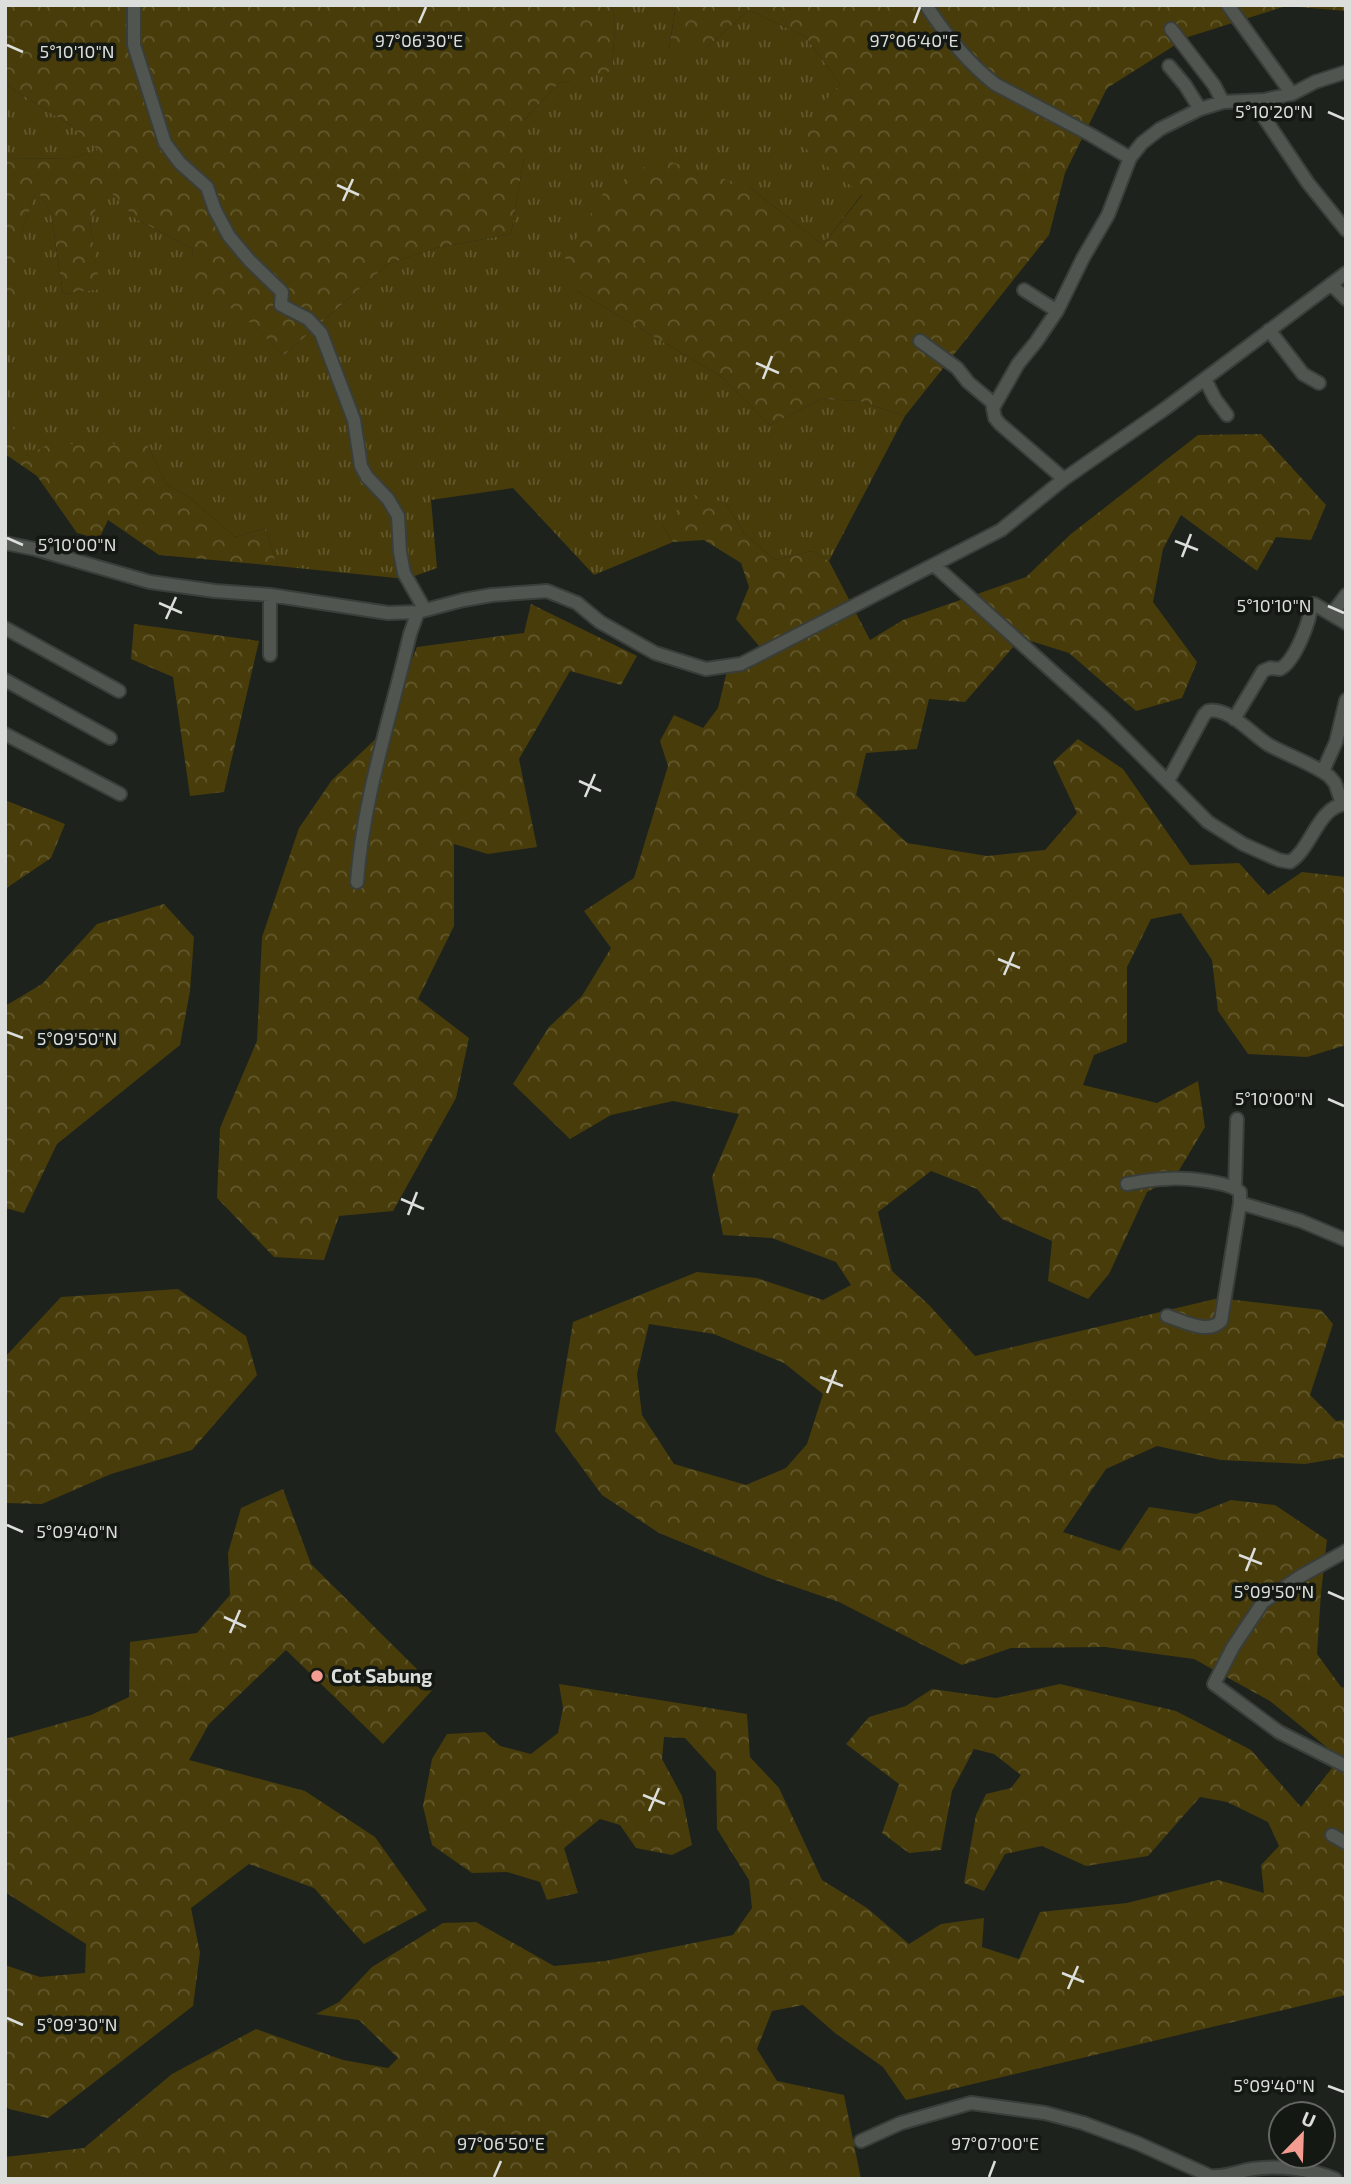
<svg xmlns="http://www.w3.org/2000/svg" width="1351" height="2184" font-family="'Exo 2',sans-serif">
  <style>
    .grass { fill: url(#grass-tufts) }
    .forest { fill: url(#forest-crowns); fill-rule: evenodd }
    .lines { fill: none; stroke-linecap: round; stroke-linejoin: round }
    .minor-casing { stroke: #3a3e3a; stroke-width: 16 }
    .minor { stroke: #50554f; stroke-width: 12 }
    .ticks { fill: none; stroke: #dbdeda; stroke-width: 2.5 }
    .poi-dot { fill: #f59c91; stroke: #141813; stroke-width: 2.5 }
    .labels { text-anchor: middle; stroke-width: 7; stroke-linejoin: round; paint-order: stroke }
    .poi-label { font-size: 19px; font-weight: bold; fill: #dbdeda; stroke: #141813; text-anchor: start }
    .ticks-label { font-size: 18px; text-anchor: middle; fill: #dbdeda; stroke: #141813; stroke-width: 7; stroke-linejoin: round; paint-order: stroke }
  </style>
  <defs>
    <pattern id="grass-tufts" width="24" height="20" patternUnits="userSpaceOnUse" patternTransform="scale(1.75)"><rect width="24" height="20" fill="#483c0a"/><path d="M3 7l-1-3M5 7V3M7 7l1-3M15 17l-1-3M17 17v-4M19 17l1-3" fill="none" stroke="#62582d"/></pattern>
    <pattern id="forest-crowns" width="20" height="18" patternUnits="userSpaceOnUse" patternTransform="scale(1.75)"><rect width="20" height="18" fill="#483c0a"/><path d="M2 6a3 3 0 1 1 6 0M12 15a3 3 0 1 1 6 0" fill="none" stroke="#62582d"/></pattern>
  </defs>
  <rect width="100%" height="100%" fill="#1d221c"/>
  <path class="grass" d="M612,5H676L669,48H706L749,10L806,37L840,84L794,138L862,194L823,245L749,187L577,291L722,377L770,425L821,399L859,401L905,416L829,561L812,551L775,560L744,533L725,502L662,524L673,542L594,575L513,488L431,500L437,568L406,579L277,566L266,528L235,537L189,497L167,485L147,444L103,445L26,456L5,412V314L20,311V236L37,189L51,213L63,294L99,289L90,221L106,186L136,219L193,249L190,285L240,312L284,355L388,264L436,248L511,234L524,157V120L559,83L612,70L615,25Z
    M5,84L72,126L99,150L73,158L5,159Z"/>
  <path class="forest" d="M5,5H612L615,25L612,71L559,83L524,120V157L511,234L436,248L388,264L284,355L240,313L189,285L193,249L136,219L106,187L90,222L100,289L63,294L51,213L37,190L20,236V312L5,314V159L73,158L98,150L72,126L5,84Z
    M676,5H1346V11L1286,6L1188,37L1107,88L1065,173L1049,235L905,416L859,401L821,399L770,425L722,377L577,291L565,257L604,192L659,158L749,187L823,245L862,195L793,138L840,84L806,37L749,10L706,48L669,49Z
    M5,412L27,456L49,444H147L167,485L189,497L235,537L266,528L277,566L159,555L108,520L99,539L77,533L37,476L5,454Z
    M1261,434L1326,505L1311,540L1276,537L1257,571L1181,515L1163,549L1153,602L1197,662L1182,698L1136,711L1069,653L1021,638L965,702L929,699L917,749L866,753L856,795L907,843L987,856L1045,850L1077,813L1053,762L1078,739L1123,769L1190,865L1239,863L1268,895L1302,872L1346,877V1045L1307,1057L1248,1054L1218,1011L1212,960L1181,913L1151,919L1127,967V1042L1094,1055L1083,1085L1157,1103L1198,1081L1205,1127L1175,1177L1147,1192L1109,1274L1088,1299L1048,1281L1052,1241L1002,1219L977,1189L931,1171L878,1212L892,1271L930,1306L975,1356L1219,1298L1321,1310L1333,1324L1310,1395L1336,1421L1346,1420V1457L1305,1464L1221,1460L1157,1446L1106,1469L1063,1532L1120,1551L1149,1507L1196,1514L1231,1500L1275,1505L1327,1540L1321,1593L1317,1654L1341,1687L1346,1688V1995L906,2100L883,2067L835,2033L803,2005L772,2011L757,2049L777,2081L844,2095L861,2179H5V2157L84,2148L172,2074L256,2029L343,2060L388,2068L398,2058L359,2020L316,2014L339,2002L372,1967L443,1923L476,1922L554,1966L605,1961L733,1935L752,1908L749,1880L717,1829L716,1772L685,1738L664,1737L662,1759L682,1796L692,1845L672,1855L636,1848L620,1825L600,1819L564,1848L578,1893L547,1900L540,1882L507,1872L472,1873L432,1845L423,1806L432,1759L447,1734L485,1732L500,1746L531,1754L558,1733L563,1708L559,1684L747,1714L750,1757L779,1788L822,1880L867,1908L909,1944L941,1924L984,1918L982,1947L1019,1959L1040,1912L1127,1903L1218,1880L1264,1893L1261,1865L1279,1846L1268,1822L1227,1802L1200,1797L1148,1856L1086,1866L1042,1846L1005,1854L984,1891L964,1883L976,1815L986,1794L1011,1788L1021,1775L994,1754L974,1749L952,1791L941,1850L909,1853L882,1833L899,1784L846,1744L869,1717L906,1706L932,1689L996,1698L1060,1684L1176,1711L1251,1750L1301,1807L1340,1758L1270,1701L1194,1659L1105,1647L1011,1648L962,1665L839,1602L769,1578L659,1533L602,1495L555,1431L573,1322L697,1272L757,1278L823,1300L851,1285L836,1262L772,1238L723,1235L712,1177L739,1114L673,1101L611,1115L570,1139L513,1084L549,1027L582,996L611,948L584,911L634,878L668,766L660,741L674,715L703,728L718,708L728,667L765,653L736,619L749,587L741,563L704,540L673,542L662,524L694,495L725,502L744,533L775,560L812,551L829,561L870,640L903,620L1026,577L1071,534L1198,435ZM649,1324L714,1334L784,1363L823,1394L807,1444L786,1468L746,1485L674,1464L642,1415L637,1374Z
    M531,604L637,656L621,685L570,671L519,759L537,847L488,854L454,844V926L418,999L469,1038L456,1098L393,1211L339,1216L324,1260L274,1257L217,1198L220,1128L257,1041L262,937L299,828L332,780L382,733L417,647L524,633Z
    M134,624L259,641L224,792L190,796L173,677L131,659Z
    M5,800L65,824L51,858L5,889Z
    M164,904L194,937L190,991L180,1045L57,1144L24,1213L5,1208V1006L42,984L97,924Z
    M178,1289L246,1336L257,1375L192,1450L111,1474L42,1504L5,1503V1357L61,1297Z
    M283,1489L311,1564L435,1687L383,1744L286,1650L209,1724L189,1760L305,1791L375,1837L427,1910L364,1944L314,1888L249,1864L191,1908L200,1953L193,2006L48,2118L9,2109L5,2105V1965L40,1977L85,1973L86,1944L5,1892V1739L91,1715L129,1697L130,1642L197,1633L230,1595L228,1553L241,1508Z"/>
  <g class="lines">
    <defs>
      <path id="minor" d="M134,5V45L165,143L180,163L207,187L215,210L229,236L249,260L282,292L281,305L308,319L321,333L354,420L361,466L367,477L388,499L398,516L400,552L404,573L425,610
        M926,5C945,34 968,63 995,84L1091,135L1130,158
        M1228,5L1292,94
        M1171,29L1214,85L1223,102
        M1169,66L1185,85L1200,109
        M1253,101L1308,183L1346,230
        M1331,284L1346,299
        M1024,290L1057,311
        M1269,330L1303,374L1319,383
        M920,341L957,368L968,382L994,404
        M1205,379L1215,399L1227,415
        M1064,479L1000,424L995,418L993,408L1018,364L1036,342L1057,311L1083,258L1108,215L1130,158L1142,143L1160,129L1200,109L1223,102L1264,100L1292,94L1315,82L1346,72
        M5,543L35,549L150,582L215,591L270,595L388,613L418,612L463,600L492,595L547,591L577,603L600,622L655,653L706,669L741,664L1001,530L1064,479L1166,408L1346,273
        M934,565L1103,717L1208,822L1243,844L1279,860L1290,862C1312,848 1318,806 1346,804
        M1332,614L1346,595
        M5,628L119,691
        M270,655V595
        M5,680L110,738
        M1234,719L1263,671L1270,668L1280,669C1295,661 1311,620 1311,604H1314L1346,623
        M5,734L120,794
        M1323,771L1336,742L1346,700
        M1168,781L1204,715L1208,711C1230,707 1252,735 1269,745C1289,756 1311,763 1329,776L1335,783L1342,803
        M357,882C363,798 391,716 410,634L418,612
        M1127,1184C1139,1182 1152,1179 1165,1179C1181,1177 1228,1181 1240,1192V1203L1301,1221L1346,1240
        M1235,1188L1237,1119
        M1167,1316C1183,1321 1208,1335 1221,1321L1240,1203
        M1346,1551L1301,1576L1263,1602L1233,1647L1214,1684L1279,1732L1346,1766
        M1332,1835L1346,1843
        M861,2141L901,2123L971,2103L1045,2113L1083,2123L1137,2143L1210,2176C1225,2178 1238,2171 1253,2169C1280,2165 1310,2169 1335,2179"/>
    </defs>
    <use href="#minor" class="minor-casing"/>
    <use href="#minor" class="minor"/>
  </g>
  <path class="ticks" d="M419,23L426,7M914,23L920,7M7,45L23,52M1328,112L1344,119M337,185L359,195M343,201L353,179M756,363L779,373M763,379L772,356M7,538L23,545M1175,541L1198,550M1182,557L1191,534M159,603L182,613M1328,606L1344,613M166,619L176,597M579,781L601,791M585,797L595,774M998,959L1020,968M1004,975L1014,952M7,1032L23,1038M1328,1099L1344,1106M401,1199L424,1209M408,1215L417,1192M820,1377L843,1386M827,1393L836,1370M7,1525L23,1532M1239,1555L1262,1564M1246,1571L1255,1548M1328,1592L1344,1599M224,1617L246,1627M230,1633L240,1610M643,1795L665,1804M649,1811L659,1788M1062,1973L1084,1982M1068,1989L1078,1966M7,2018L23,2025M1328,2086L1344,2092M494,2177L501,2161M989,2177L995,2161"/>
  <circle class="poi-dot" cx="317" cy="1676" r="7"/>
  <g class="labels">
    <g class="poi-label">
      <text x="331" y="1683">Cot Sabung</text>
    </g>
  </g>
  <g class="ticks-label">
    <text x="419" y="47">97°06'30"E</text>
    <text x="914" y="47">97°06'40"E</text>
    <text x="77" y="58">5°10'10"N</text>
    <text x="1274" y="118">5°10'20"N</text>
    <text x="77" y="551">5°10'00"N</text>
    <text x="1274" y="612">5°10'10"N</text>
    <text x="77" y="1045">5°09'50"N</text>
    <text x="1274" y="1105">5°10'00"N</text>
    <text x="77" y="1538">5°09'40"N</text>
    <text x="1274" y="1598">5°09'50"N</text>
    <text x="77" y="2031">5°09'30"N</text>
    <text x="1274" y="2092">5°09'40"N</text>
    <text x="501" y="2150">97°06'50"E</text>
    <text x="995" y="2150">97°07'00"E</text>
  </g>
  <rect width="1351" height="2184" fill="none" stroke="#dbdeda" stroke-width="14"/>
  <g transform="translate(1302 2135) rotate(23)"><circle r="33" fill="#141813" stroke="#646763" stroke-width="2"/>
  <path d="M0-5L12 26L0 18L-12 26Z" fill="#f59c91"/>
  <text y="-10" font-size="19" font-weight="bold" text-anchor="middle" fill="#dbdeda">U</text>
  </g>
</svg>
